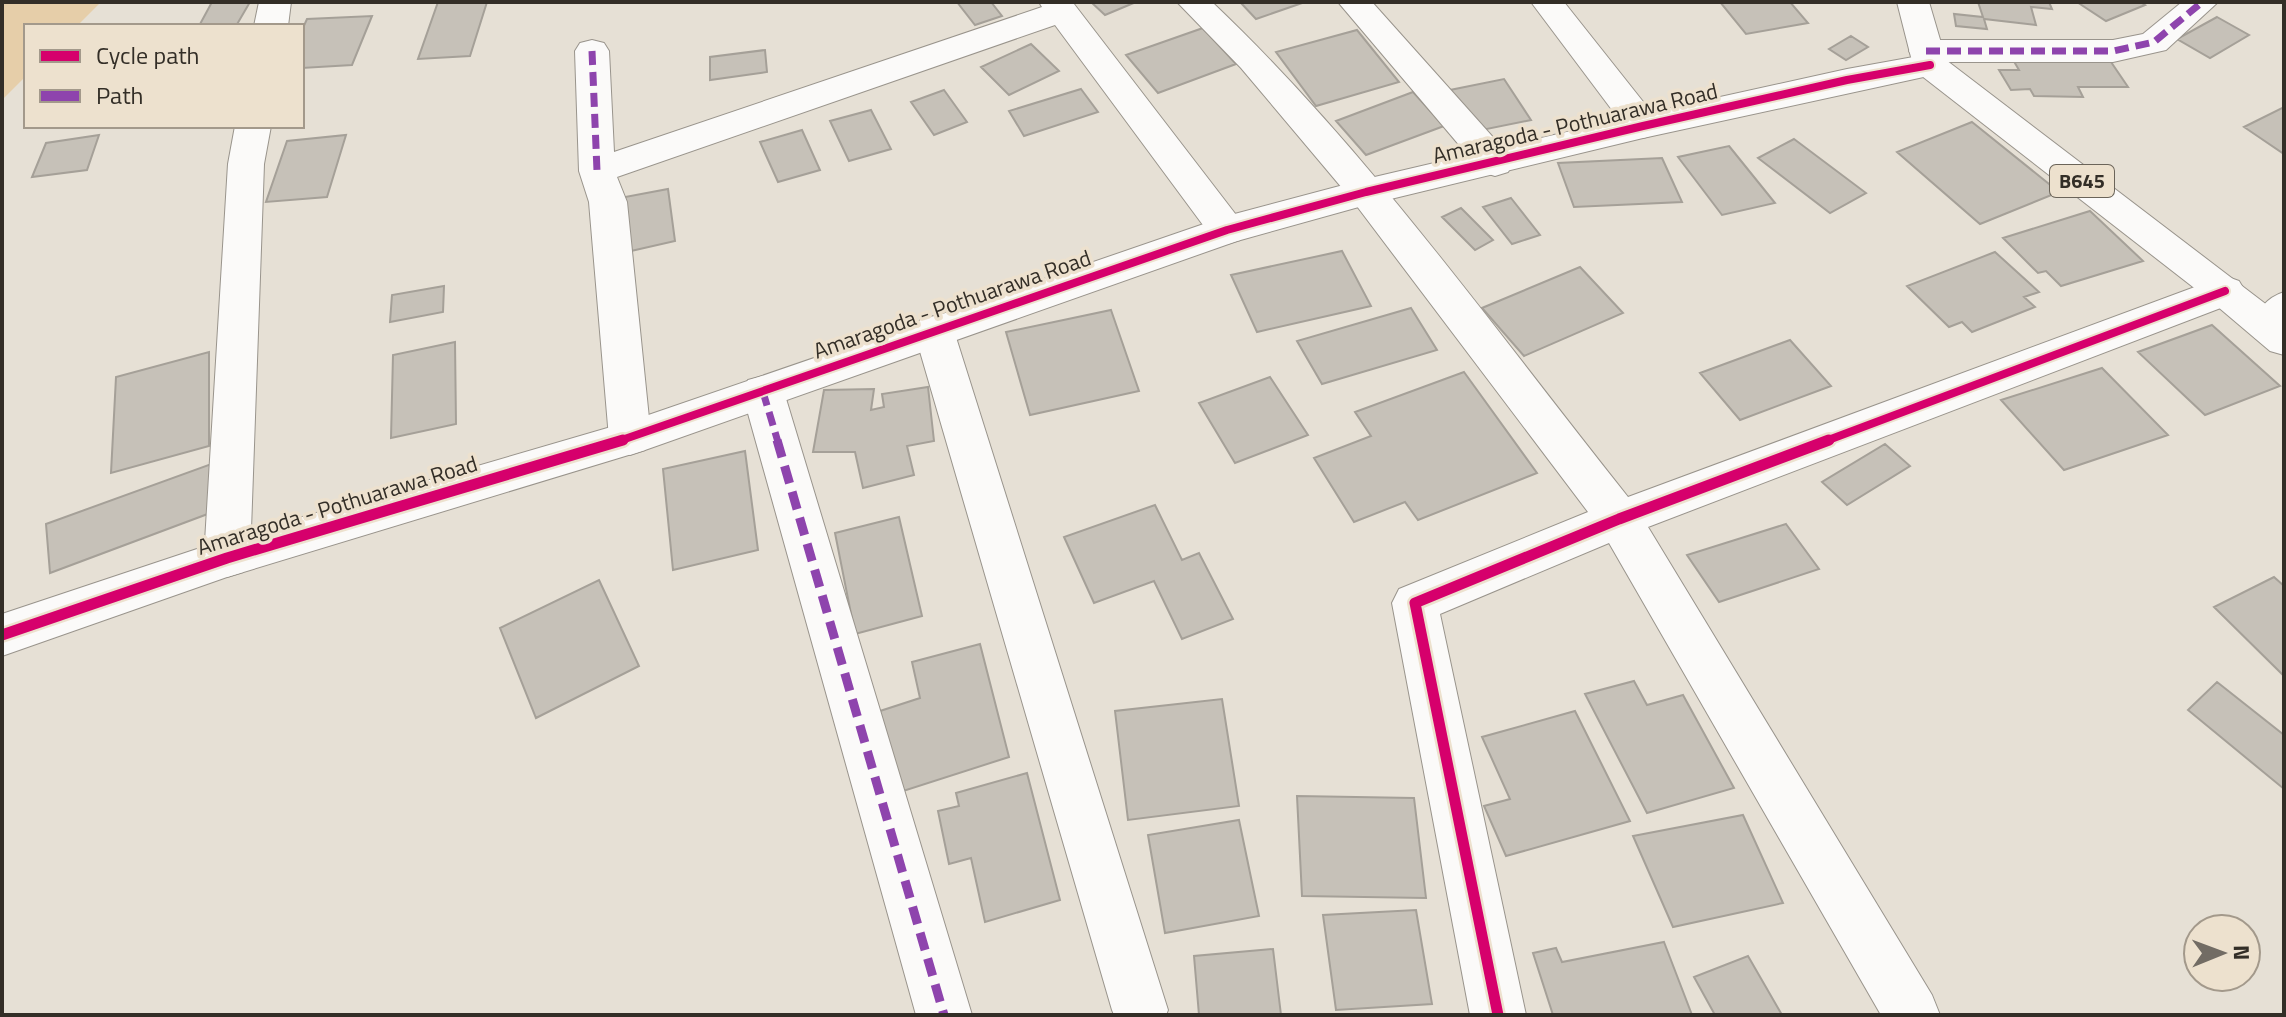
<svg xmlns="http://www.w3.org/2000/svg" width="2286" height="1017" font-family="'Titillium Web',sans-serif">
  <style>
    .green { fill: #e6cea9 }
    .building { fill: #c6c1b8; stroke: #a5a098; stroke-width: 2 }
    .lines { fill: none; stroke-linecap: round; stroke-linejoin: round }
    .street-casing { stroke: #99948c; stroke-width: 2 }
    .secondary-casing { stroke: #99948c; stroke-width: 2 }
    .primary-casing { stroke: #99948c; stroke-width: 2 }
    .street { fill: #fbfaf9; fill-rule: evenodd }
    .secondary { fill: #fbfaf9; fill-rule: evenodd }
    .primary { fill: #fbfaf9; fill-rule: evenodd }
    .quiet-far1 { stroke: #8e44ad; stroke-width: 7; stroke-dasharray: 14 7; stroke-linecap: butt }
    .quiet { stroke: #8e44ad; stroke-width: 9; stroke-dasharray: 18 9; stroke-linecap: butt }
    .cycleway-far1-casing { stroke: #ede1ce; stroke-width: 12 }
    .cycleway-casing { stroke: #ede1ce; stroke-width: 16 }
    .cycleway-far1 { stroke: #d6006c; stroke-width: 8 }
    .cycleway { stroke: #d6006c; stroke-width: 11 }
    .labels { text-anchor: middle; stroke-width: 7; stroke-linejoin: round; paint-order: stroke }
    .shield { fill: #ede1ce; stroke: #6b6459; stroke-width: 2 }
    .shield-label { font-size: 20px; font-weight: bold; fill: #332e27 }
    .street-label { font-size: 22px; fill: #332e27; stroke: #ede1ce }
  </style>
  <rect width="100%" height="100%" fill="#e6e0d5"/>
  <path class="green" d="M2,2H101L77,26H26V76L2,100Z"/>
  <path class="building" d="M212,2H250L236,26H199Z
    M438,2H487L470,56L418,59Z
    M957,2H991L1002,16L975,25Z
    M1091,2H1136L1105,15Z
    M1240,2H1305L1256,19Z
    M1720,2H1790L1808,23L1746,34Z
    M1978,2H2049L2052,9L2031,7L2036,25L1984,19L1987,29L1956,26L1954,14L1983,17Z
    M2077,2H2140L2145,5L2106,21Z
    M372,16L352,65L302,68V30L307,19Z
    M2217,17L2249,35L2210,58L2177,39Z
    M1203,28L1236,64L1158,93L1126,55Z
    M1357,30L1399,82L1316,106L1276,52Z
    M1851,36L1868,47L1846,60L1829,49Z
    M1031,44L1059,71L1009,95L981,67Z
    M765,50L767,72L710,80V57Z
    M2012,58H2061L2063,62H2111L2128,87H2078L2083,97L2034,96L2030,89L2011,90L1999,70H2019Z
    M1504,79L1531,120L1477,131L1450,90Z
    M1081,89L1098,112L1024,136L1009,111Z
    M944,90L967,122L934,135L911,102Z
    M1413,92L1444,126L1366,155L1336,121Z
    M2284,107V154L2244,127Z
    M871,110L891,149L849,161L830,121Z
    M1972,122L2059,192L1980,224L1897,152Z
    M802,130L820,170L778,182L760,142Z
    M99,135L87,170L32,177L46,143Z
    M346,135L327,197L266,202L287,141Z
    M1794,139L1866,193L1830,213L1758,158Z
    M1729,146L1775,203L1722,215L1678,157Z
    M1662,158L1682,202L1574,207L1558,163Z
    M668,189L675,241L631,251L625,197Z
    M1511,198L1540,235L1512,244L1483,207Z
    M1461,208L1493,240L1475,250L1442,217Z
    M2090,211L2143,261L2061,286L2046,271L2038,273L2003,238Z
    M1342,251L1371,306L1257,332L1231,275Z
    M1995,252L2039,292L2024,297L2035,307L1972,332L1962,322L1949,327L1907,286Z
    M1580,267L1623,313L1524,356L1482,308Z
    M444,286L443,312L390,322L392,295Z
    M1411,308L1437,350L1322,384L1297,341Z
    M1111,310L1139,391L1030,415L1006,332Z
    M2212,325L2280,386L2205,415L2138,352Z
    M1790,340L1831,386L1740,420L1700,373Z
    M455,342L456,424L391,438L393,355Z
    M209,352V446L111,473L116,377Z
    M2102,368L2168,435L2064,470L2001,400Z
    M1464,372L1537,473L1418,520L1405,502L1354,522L1314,458L1371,436L1355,412Z
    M1270,377L1308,435L1235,463L1199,403Z
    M928,387L934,441L907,446L914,475L863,488L855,452H813L824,390L874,389L871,410L884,407L882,394Z
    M1885,444L1910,466L1847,505L1822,482Z
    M745,451L758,550L673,570L663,469Z
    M214,463L221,509L50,573L46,524Z
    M1155,505L1182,560L1199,553L1233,619L1182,639L1154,581L1094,603L1064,537Z
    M899,517L922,616L855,634L835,533Z
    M1786,524L1819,569L1719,602L1687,555Z
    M2274,577L2284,586V676L2214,607Z
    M599,580L639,666L536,718L500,628Z
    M980,644L1009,757L897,793L877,712L920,698L912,662Z
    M1634,681L1647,705L1683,695L1734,788L1647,813L1585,694Z
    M2217,682L2284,735V789L2188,710Z
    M1222,699L1239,806L1128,820L1115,711Z
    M1575,711L1630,821L1506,856L1484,806L1510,799L1482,737Z
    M1027,773L1060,900L985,922L971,858L949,864L938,811L959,806L956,793Z
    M1297,796L1414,798L1426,898L1302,896Z
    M1743,815L1783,903L1673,927L1633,836Z
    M1239,820L1259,916L1165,933L1148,835Z
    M1416,910L1432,1004L1336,1010L1323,915Z
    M1664,942L1692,1015H1553L1533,953L1556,948L1562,962Z
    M1273,949L1281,1015H1199L1194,956Z
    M1748,956L1782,1015H1715L1694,977Z"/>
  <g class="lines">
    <defs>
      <path id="street" d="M259,2H291L288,26H254Z
        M1039,2L1074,4L1240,220L1246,230L1240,240L1227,244L1214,240L1055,25L617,177L627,202L651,438L645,450L630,455L615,450L609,438L589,202L579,171L575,51L580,43L592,40L604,43L609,51L614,152L1042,7Z
        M1177,2H1212C1368,150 1494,329 1628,497L2211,281L2225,276L2239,281L2245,291L2239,301L1648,527L1932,995L1940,1015H1881L1609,543L1440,614L1526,1015H1470L1392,603L1399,589L1588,512L1353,201L1241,68Z
        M1338,2H1372L1508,154L1513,163L1508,172L1495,176L1482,172Z
        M1531,2H1564L1656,118L1661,126L1656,134L1643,138L1630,134Z
        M2182,2L2217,3L2166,50L2113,62H1926L1914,59L1909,51L1914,43L1926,40H2113L2143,34Z
        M235,126H271L264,164L250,558L243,572L227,577L211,572L204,558L228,164Z
        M2284,292V337L2269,342L2255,338L2249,327C2258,310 2266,298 2284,292Z
        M934,316L948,320L954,331L1168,1010L1166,1015H1114L1112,1010L914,331L920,320Z
        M763,376L778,380L784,392L972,1015H916L742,392L748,380Z"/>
      <path id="secondary" d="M1930,54L1942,57L1947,65L1942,73L1643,138L1366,205L1237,241L645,450L227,577L2,656V614L227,539L628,422L1227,216L1366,179L1643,114L1847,69Z"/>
      <path id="primary" d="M1897,2H1929L1946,60L2284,318V355L2270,351L2211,301L1918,73L1913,65Z"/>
    </defs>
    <use href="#street" class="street-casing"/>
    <use href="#secondary" class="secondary-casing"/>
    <use href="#primary" class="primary-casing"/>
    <use href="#street" class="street"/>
    <use href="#secondary" class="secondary"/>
    <use href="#primary" class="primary"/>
    <path class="quiet-far1" d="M592,51L597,171
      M1926,51H2113L2154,42L2201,3
      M763,392L778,442"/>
    <path class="quiet" d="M777,440L944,1015"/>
    <defs>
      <path id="cycleway-far1" d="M616,442L1227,230L1366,192L1643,126L1847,80L1930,65
        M1823,442L2225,291"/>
      <path id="cycleway" d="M2,635L227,558L623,440
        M1498,1015L1415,603L1619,519L1829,440"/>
    </defs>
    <use href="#cycleway-far1" class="cycleway-far1-casing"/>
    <use href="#cycleway" class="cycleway-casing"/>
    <use href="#cycleway-far1" class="cycleway-far1"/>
    <use href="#cycleway" class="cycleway"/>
  </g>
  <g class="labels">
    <rect class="shield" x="2050" y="165" width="64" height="32" rx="6"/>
    <g class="shield-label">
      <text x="2082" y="188">B645</text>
    </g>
    <g class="street-label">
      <text transform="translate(1575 123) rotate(-13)" y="8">Amaragoda - Pothuarawa Road</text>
      <text transform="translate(952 304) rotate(-19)" y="8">Amaragoda - Pothuarawa Road</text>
      <text transform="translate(337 505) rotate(-17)" y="8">Amaragoda - Pothuarawa Road</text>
    </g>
  </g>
  <rect width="2286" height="1017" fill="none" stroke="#332e27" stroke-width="8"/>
  <rect x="24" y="24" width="280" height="104" fill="#ede1ce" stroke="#a3998b" stroke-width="2"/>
  <rect x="40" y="50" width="40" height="12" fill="#d6006c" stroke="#a3998b" stroke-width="2"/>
  <text x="96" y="64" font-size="24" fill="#332e27">Cycle path</text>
  <rect x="40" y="90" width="40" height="12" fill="#8e44ad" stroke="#a3998b" stroke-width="2"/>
  <text x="96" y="104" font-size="24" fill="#332e27">Path</text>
  <g transform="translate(2222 953) rotate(89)"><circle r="38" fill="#ede1ce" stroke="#a3998b" stroke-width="2"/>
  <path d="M0-6L14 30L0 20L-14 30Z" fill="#726c64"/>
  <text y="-12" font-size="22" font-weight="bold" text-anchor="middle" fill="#332e27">N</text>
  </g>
</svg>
